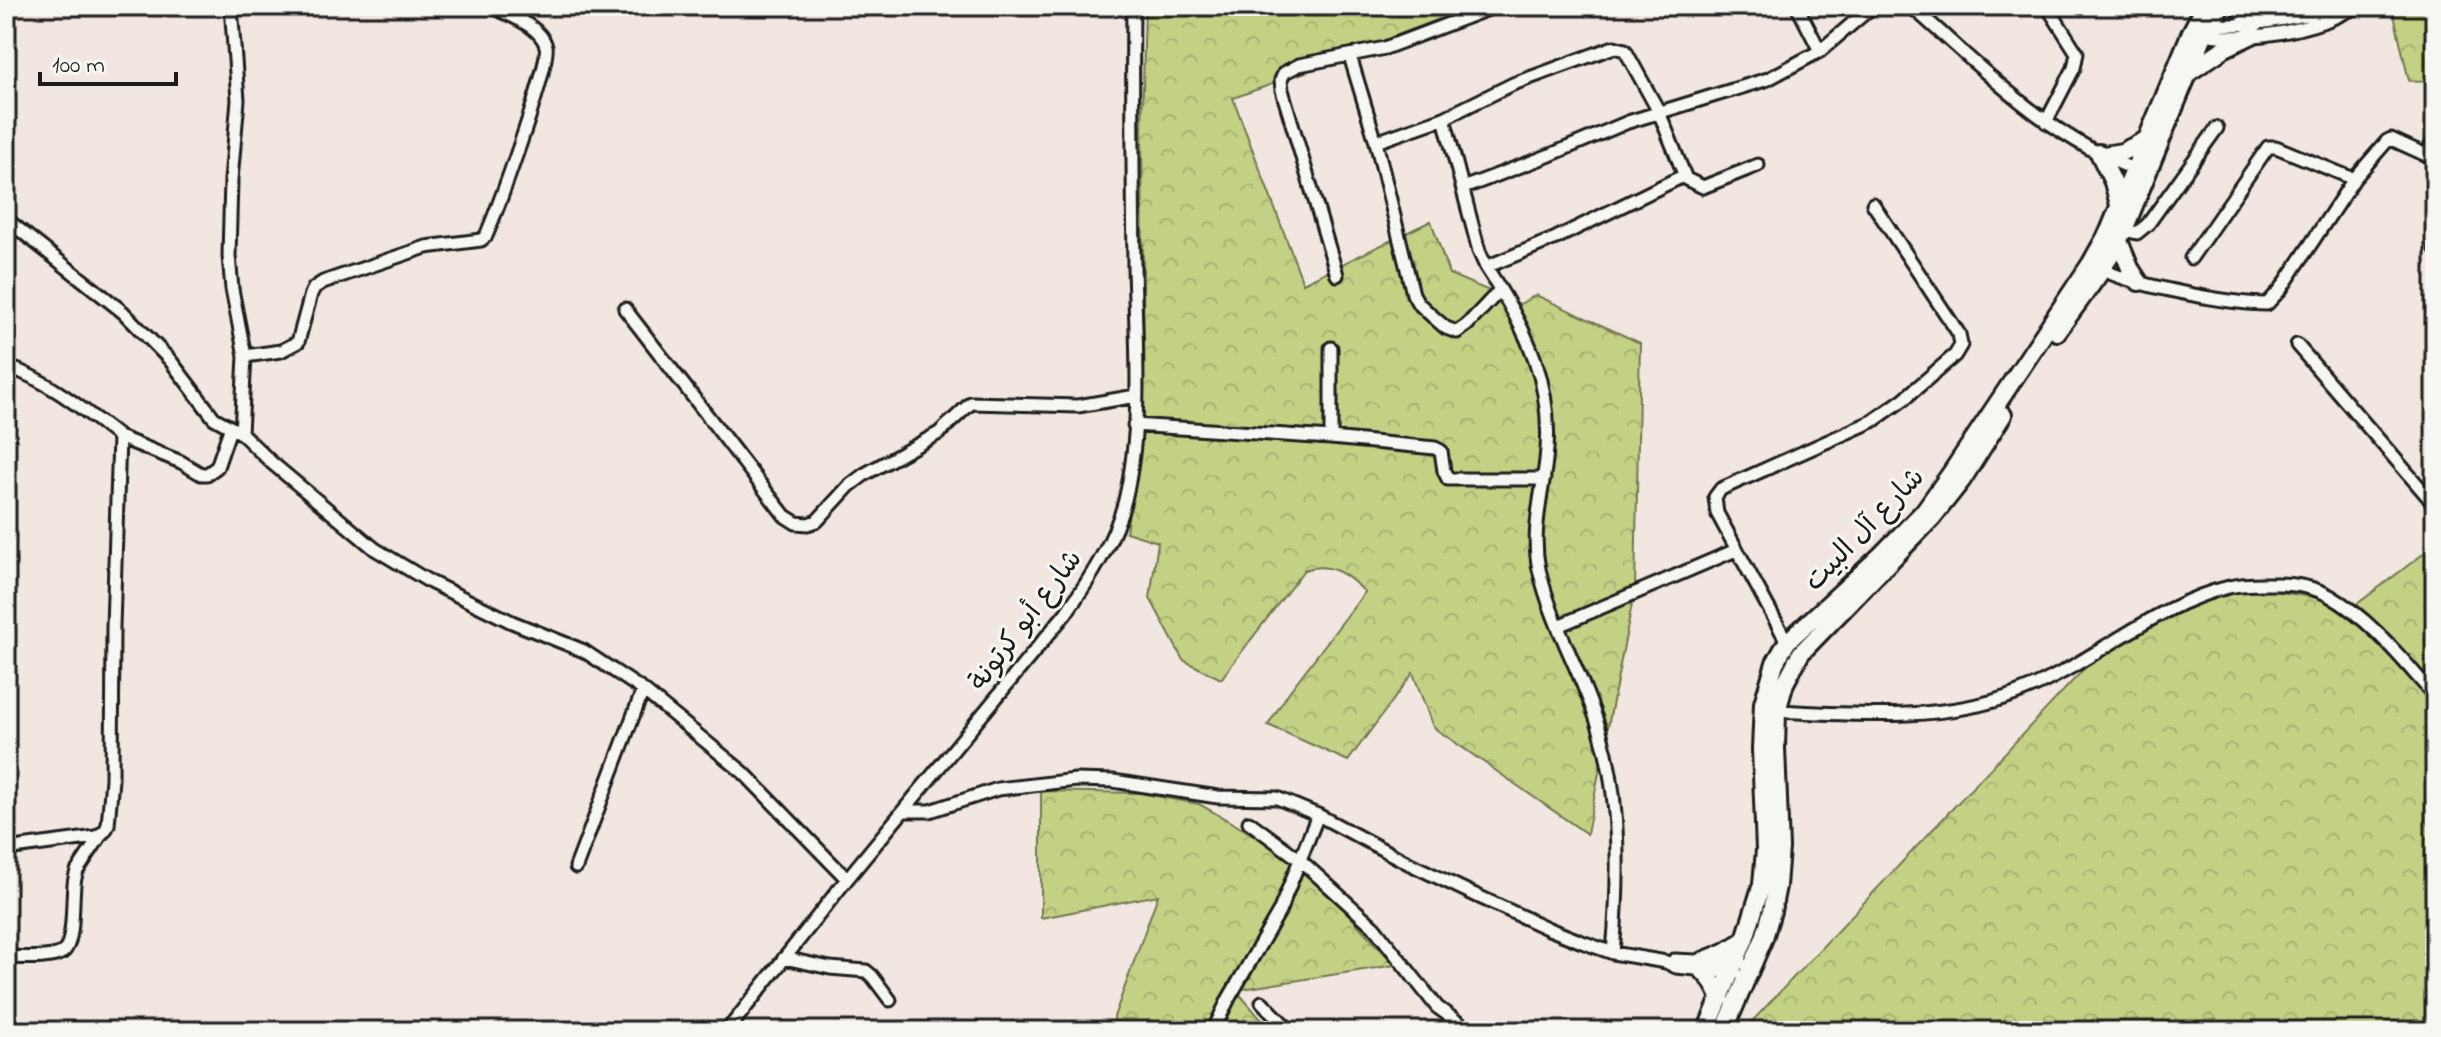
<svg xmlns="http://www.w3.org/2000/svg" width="2441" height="1037" font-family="'Indie Flower','Playpen Sans Arabic',sans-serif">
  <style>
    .forest { fill: url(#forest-crowns); stroke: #707650; stroke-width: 2 }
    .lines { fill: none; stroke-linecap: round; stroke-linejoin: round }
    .street-casing { stroke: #1c1c1c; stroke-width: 17 }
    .secondary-casing { stroke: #1c1c1c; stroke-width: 22 }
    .street { stroke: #f6f6f2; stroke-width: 11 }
    .secondary { stroke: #f6f6f2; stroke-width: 16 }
    .labels { text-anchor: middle; stroke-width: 6; stroke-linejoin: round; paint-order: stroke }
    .street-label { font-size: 28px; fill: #1c1c1c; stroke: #f6f6f2 }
  </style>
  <defs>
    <pattern id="forest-crowns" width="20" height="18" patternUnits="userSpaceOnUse" patternTransform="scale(2)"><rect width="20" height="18" fill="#c3d185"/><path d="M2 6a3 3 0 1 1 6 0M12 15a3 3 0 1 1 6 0" fill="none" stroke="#a7b372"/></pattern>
  </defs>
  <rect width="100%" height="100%" fill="#f1e7e0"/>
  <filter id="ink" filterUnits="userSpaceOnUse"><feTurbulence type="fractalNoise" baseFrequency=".0125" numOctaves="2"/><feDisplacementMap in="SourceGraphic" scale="16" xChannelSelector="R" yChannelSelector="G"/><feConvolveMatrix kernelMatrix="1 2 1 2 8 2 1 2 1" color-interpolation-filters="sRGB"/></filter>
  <g filter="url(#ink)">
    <path class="forest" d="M1145,6H1490L1233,98L1303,283L1431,221L1449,274L1520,304L1536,295L1640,343L1635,589L1587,834L1433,727L1413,673L1348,761L1268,725L1289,692L1365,592C1348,575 1330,561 1304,570L1221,679L1183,660L1150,598L1158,542L1126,532L1144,413L1142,127Z
      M2392,6H2435V80L2409,81Z
      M2435,545V1031H1743L2098,654L2235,585L2357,604Z
      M1041,791L1139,793L1199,804L1285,853L1335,900L1395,965L1236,990L1271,1031H1115L1114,1017L1158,895L1041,918Z"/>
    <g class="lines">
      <defs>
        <path id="street" d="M231,6L238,100L231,180L229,256L232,289L245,356L241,433
          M1797,6L1820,51
          M1911,6C1981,67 2049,139 2139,171
          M2206,24C2248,29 2289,17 2330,11H2343
          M2198,33C2238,42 2287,34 2325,21C2337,17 2348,10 2360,6
          M1350,56L1376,142L1413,294L1418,303L1432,316L1446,328L1457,332L1467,325L1500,290
          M1444,118L1479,251L1486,267L1556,238L1683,176
          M2046,122L2074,68L2077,53L2047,6
          M1376,142L1444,118L1513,84L1614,47L1625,50L1659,112L1686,179L1703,187L1758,165
          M2426,155L2435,139
          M1463,188L1550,155L1628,122L1768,79L1820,51L1873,6
          M6,219L123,312L170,360L214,418L241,433L272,463L375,549L430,582L512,622L584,651L643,690L744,773L847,879
          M2124,230L2137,233L2148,224L2217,128
          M2435,238V248
          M2191,258L2268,147H2276L2354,179
          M2096,266C2126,285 2231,304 2267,304L2281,289L2354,179L2387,141L2391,139L2435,159
          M1486,267C1526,328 1555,385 1546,460C1542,497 1531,532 1539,569C1552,627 1585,678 1601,734C1621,802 1619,883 1613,953
          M1337,275L1282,90L1281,80L1284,73L1299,65L1385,48L1496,6
          M625,309L785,516L796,523L808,524L817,521L849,486L865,474L939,433L971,403L1078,406L1136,396
          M2297,345L2435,505
          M245,356L281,351L298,342L311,294L314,288L323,282L426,247L481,240L486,236C497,210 551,65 546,46C540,25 508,15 491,6
          M6,366C48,380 84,410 119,437
          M1134,425L1331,438L1435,448L1441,451L1444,471L1448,479H1544
          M1331,438V348
          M1558,626L1736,550
          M1787,642L1717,513L1715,497L1721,489L1873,421L1904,399L1955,355L1961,345L1959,334L1873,204
          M1777,711C1856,715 1943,722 2018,693C2090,666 2152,605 2229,587C2244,583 2261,584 2277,584C2294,584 2314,587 2330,596C2373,621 2402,660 2435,696
          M903,811H930L998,789L1076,780L1113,781L1218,797L1277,798L1318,815L1408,863L1473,894L1549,929L1582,942L1613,953L1666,962L1676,967L1736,973
          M1249,822L1299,859L1374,927L1437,1007L1470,1031
          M6,849L96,837L105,831L108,825L112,779L113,627L119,437L181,462L201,474H207L217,467L230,429
          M576,867L643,690
          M6,957C20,957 51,960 63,952C76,942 71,894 75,878L77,871L101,835
          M784,958L830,968L866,971L872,976L890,1000
          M1674,960L1741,963
          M1262,1002L1290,1031
          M727,1031L847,879L1066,613C1090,579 1115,540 1125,500C1143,425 1136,345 1134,268C1133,181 1132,93 1133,6
          M1213,1031L1229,998L1279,912L1318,815"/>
        <path id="secondary" d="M2238,6L2254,24
          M2191,71L2225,48L2252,35
          M2099,153L2113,182L2119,205
          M2104,155L2122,152L2146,140
          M2119,241L2130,268L2139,282
          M2057,332L2102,270L2124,230L2204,35L2221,6
          M1703,961L1725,952L1744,940
          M1702,970L1711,980L1721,998
          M1706,1031L1745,939L1762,884L1765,850L1761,749L1763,703L1775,663L1787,642L1881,555L1924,511L1951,473L2091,263L2109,231L2191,32L2205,6
          M1724,1031L1764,938L1772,911L1777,886L1780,848L1776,748L1777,711L1785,683L1801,653L1932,518L1962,480L2003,415"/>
      </defs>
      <use href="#street" class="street-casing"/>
      <use href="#secondary" class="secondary-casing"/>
      <use href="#street" class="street"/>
      <use href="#secondary" class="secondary"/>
    </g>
  </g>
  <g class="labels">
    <g class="street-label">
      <text transform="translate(1863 528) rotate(-46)" y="10">شارع آل البيت</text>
      <text transform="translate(1024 619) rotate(-53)" y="10">شارع أبو كرتونة</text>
    </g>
  </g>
  <rect width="2441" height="1037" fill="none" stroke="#f6f6f2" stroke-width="32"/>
  <rect x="16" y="16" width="2409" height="1005" fill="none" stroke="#1c1c1c" stroke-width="3" filter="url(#ink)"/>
  <path d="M40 72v12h136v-12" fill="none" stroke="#1c1c1c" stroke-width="4"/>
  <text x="52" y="72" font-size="24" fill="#1c1c1c" stroke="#f6f6f2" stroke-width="6" paint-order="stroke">100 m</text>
</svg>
